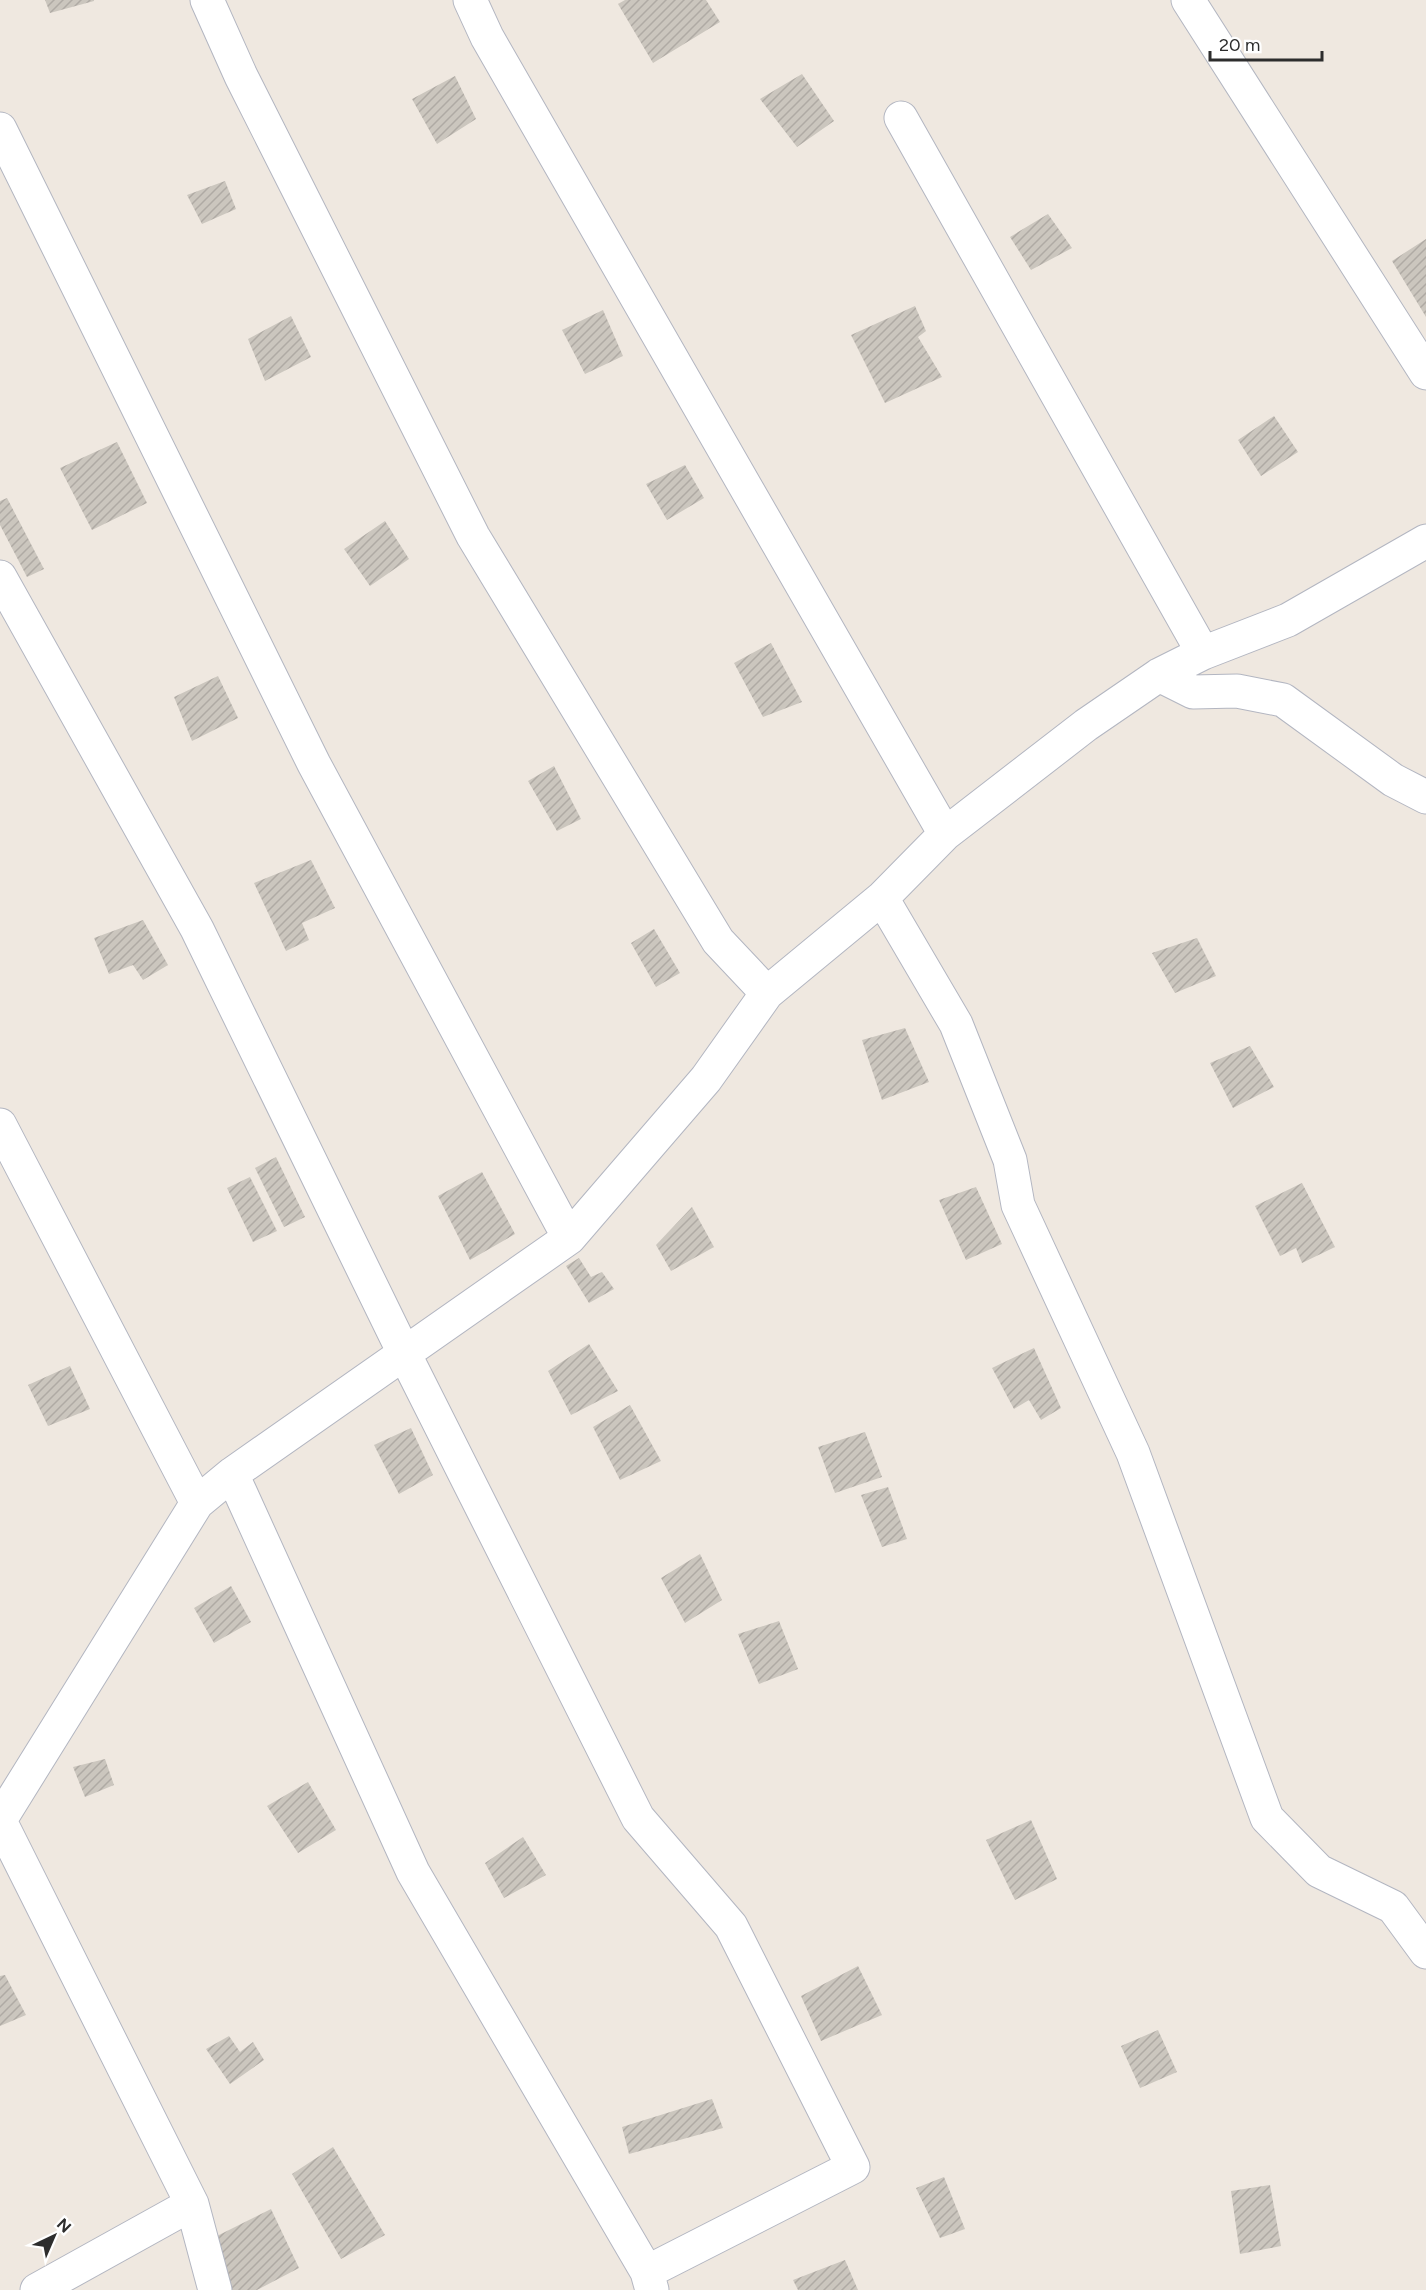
<svg xmlns="http://www.w3.org/2000/svg" width="1426" height="2290" font-family="Figtree,sans-serif">
  <style>
    .building { fill: url(#building-hatch) }
    .lines { fill: none; stroke-linecap: round; stroke-linejoin: round }
    .street-casing { stroke: #b3b6c1; stroke-width: 35 }
    .street { stroke: #fff; stroke-width: 33 }
  </style>
  <defs>
    <pattern id="building-hatch" width="6" height="6" patternUnits="userSpaceOnUse" patternTransform="scale(1.5)"><rect width="6" height="6" fill="#cbc6be"/><path d="M-1 1l2-2M0 6l6-6M5 7l2-2" fill="none" stroke="#afaaa4"/></pattern>
  </defs>
  <rect width="100%" height="100%" fill="#efe8e0"/>
  <path class="building" d="M45,0H94V1L50,13Z
    M625,0H706L720,22L653,63L618,4Z
    M802,74L834,121L797,147L760,99Z
    M455,76L476,119L437,144L412,99Z
    M225,181L236,209L202,224L187,195Z
    M1048,214L1072,248L1031,270L1010,237Z
    M1426,239V317L1392,261Z
    M915,306L926,331L918,337L942,377L885,403L851,335Z
    M603,310L623,356L585,374L562,330Z
    M291,316L311,357L265,381L248,339Z
    M1274,416L1298,452L1261,476L1238,440Z
    M117,442L147,503L92,530L60,468Z
    M685,465L704,498L667,520L646,484Z
    M7,498L44,569L27,577L0,525V501Z
    M385,521L409,559L370,586L344,549Z
    M771,643L802,702L763,717L734,663Z
    M218,676L238,718L192,741L174,697Z
    M554,766L581,819L557,831L528,781Z
    M311,860L335,908L302,923L309,940L286,951L254,883Z
    M143,920L168,965L143,980L133,965L109,974L94,938Z
    M654,929L680,973L656,987L631,943Z
    M1197,938L1216,976L1175,993L1152,953Z
    M905,1028L929,1082L882,1100L862,1040Z
    M1250,1046L1274,1087L1233,1108L1210,1063Z
    M276,1157L305,1217L284,1227L255,1168Z
    M482,1172L515,1234L470,1260L438,1196Z
    M250,1177L277,1231L253,1242L227,1188Z
    M1302,1183L1335,1247L1302,1263L1296,1248L1280,1256L1255,1206Z
    M976,1187L1002,1244L966,1260L939,1200Z
    M692,1207L714,1247L671,1271L656,1245Z
    M579,1258L591,1277L602,1272L614,1289L589,1303L566,1266Z
    M589,1344L618,1391L571,1415L548,1371Z
    M1034,1348L1061,1408L1041,1420L1029,1400L1014,1409L992,1368Z
    M70,1366L90,1409L48,1426L28,1385Z
    M630,1405L661,1461L620,1480L593,1427Z
    M411,1428L433,1475L399,1494L374,1445Z
    M865,1432L882,1477L835,1493L818,1447Z
    M888,1487L907,1539L882,1547L861,1495Z
    M700,1554L722,1600L685,1623L661,1578Z
    M231,1586L251,1622L214,1643L194,1608Z
    M779,1621L798,1669L759,1684L738,1634Z
    M105,1759L114,1785L85,1797L73,1767Z
    M308,1782L336,1830L298,1853L267,1806Z
    M1031,1820L1057,1879L1015,1900L986,1840Z
    M523,1837L546,1875L504,1898L485,1863Z
    M858,1966L882,2015L821,2041L801,1996Z
    M5,1975L26,2015L0,2026V1976Z
    M1158,2030L1177,2072L1140,2088L1121,2046Z
    M229,2036L240,2052L253,2042L264,2060L230,2084L206,2049Z
    M712,2099L723,2128L629,2154L622,2127Z
    M333,2147L385,2235L341,2259L292,2174Z
    M944,2177L965,2229L940,2238L916,2188Z
    M1270,2185L1281,2246L1240,2254L1231,2191Z
    M271,2209L299,2268L257,2290H231L207,2241Z
    M845,2260L858,2290H798L793,2280Z"/>
  <g class="lines">
    <defs>
      <path id="street" d="M207,0L241,76L473,536L718,941L767,993
        M470,0L487,37L945,834
        M1188,0L1426,373
        M901,118L1203,653
        M0,129L314,764L569,1238
        M0,577L197,929L405,1355L638,1818L731,1926L853,2167L647,2272
        M1159,675L1193,692L1237,691L1283,700L1393,780L1426,797
        M882,898L956,1024L1010,1160L1018,1205L1133,1453L1267,1818L1319,1871L1393,1907L1426,1952
        M0,1125L197,1503L0,1820
        M232,1474L413,1872L647,2272L652,2290
        M197,1503L232,1474L569,1238L706,1079L767,993L882,898L945,834L1086,725L1159,675L1203,653L1288,620L1426,541
        M0,1821L192,2204L215,2290
        M37,2290L192,2204"/>
    </defs>
    <use href="#street" class="street-casing"/>
    <use href="#street" class="street"/>
  </g>
  <g transform="translate(54 2236) rotate(44)" stroke="#ffffff" stroke-width="4.5" paint-order="stroke">
  <path d="M0-4.5L10 22L0 15L-10 22Z" fill="#2d2d2d"/>
  <text y="-9" font-size="16" font-weight="bold" text-anchor="middle" fill="#2d2d2d">N</text>
  </g>
  <path d="M1210 51v9h112v-9" fill="none" stroke="#2d2d2d" stroke-width="3"/>
  <text x="1219" y="51" font-size="18" fill="#2d2d2d" stroke="#ffffff" stroke-width="4.5" paint-order="stroke">20 m</text>
</svg>
